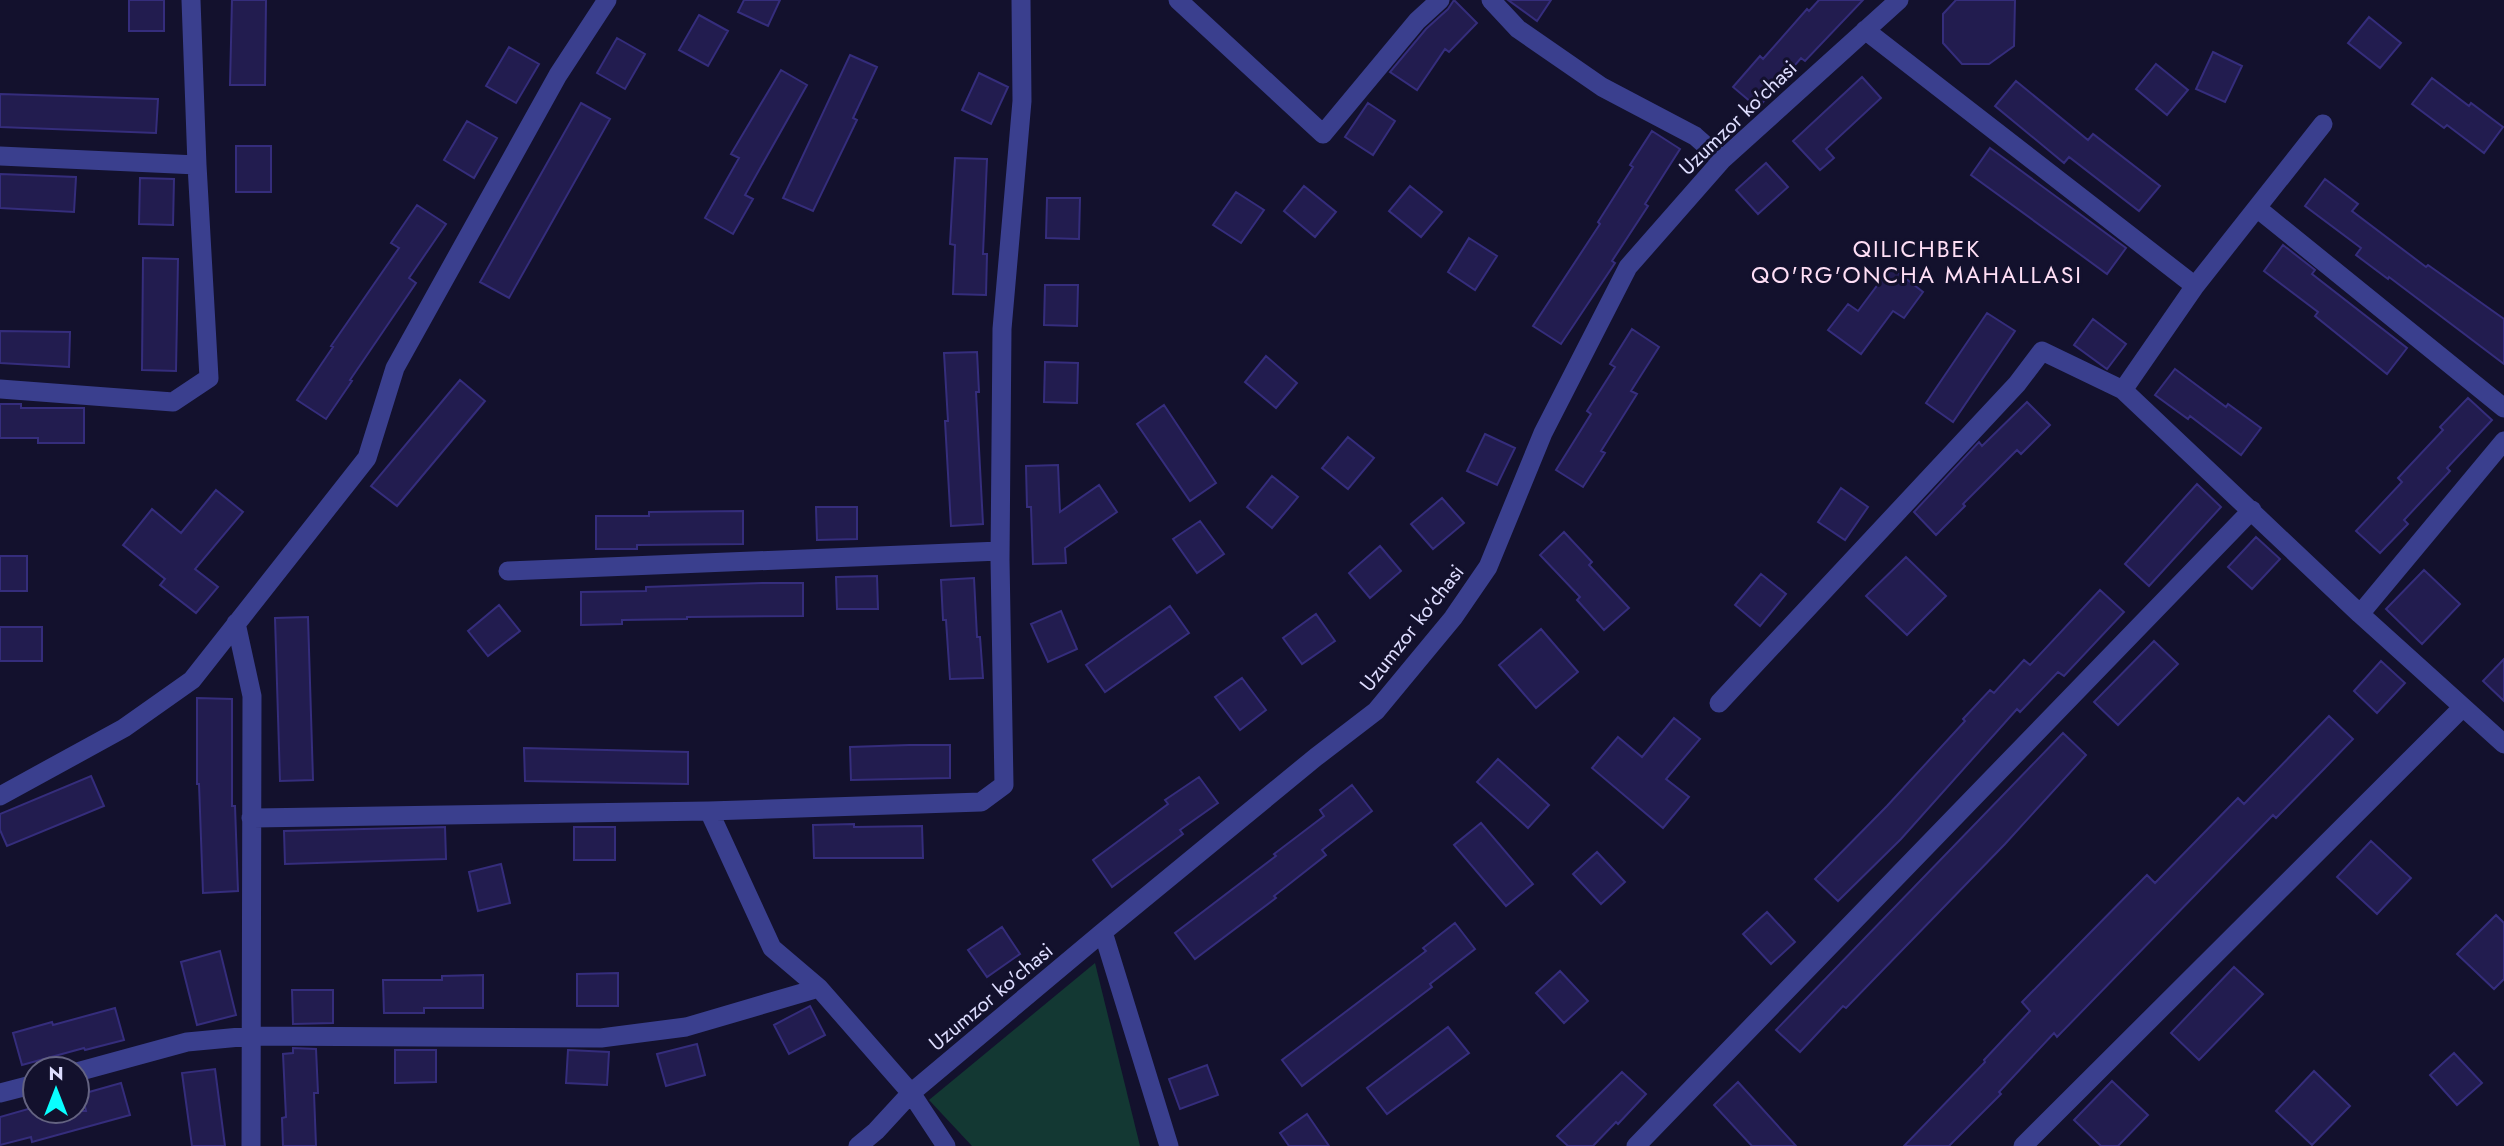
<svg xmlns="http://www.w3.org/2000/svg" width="2504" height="1146" font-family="Jost,sans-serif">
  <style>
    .green { fill: #133833 }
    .building { fill: #221c4f; stroke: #352d7c; stroke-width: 2 }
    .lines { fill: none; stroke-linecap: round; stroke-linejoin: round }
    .minor { stroke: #3a3f8e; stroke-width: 19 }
    .labels { text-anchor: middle; stroke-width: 6; stroke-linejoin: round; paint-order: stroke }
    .street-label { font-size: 21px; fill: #deddff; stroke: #13112d }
    .neighbourhood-label { font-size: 23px; letter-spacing: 2px; fill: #ffdff6; stroke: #13112d }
  </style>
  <rect width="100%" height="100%" fill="#13112d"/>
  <path class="green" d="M1095,963L1140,1146H972L929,1100Z"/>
  <path class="building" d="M129,0H164V31H129Z
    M232,0H266L265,85H230Z
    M744,0H780L768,26L738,12Z
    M1454,0L1477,23L1449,52L1445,49L1417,90L1390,72L1426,29L1448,9Z
    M1508,0H1551L1537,21Z
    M1819,0H1863L1805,61L1801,58L1758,108L1733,87L1760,56L1763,59L1807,9L1809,11Z
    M1956,0H2015L2014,46L1989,64H1962L1943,43V14Z
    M699,15L728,31L708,66L679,50Z
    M2369,17L2401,43L2380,68L2348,43Z
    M617,38L645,54L625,89L597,73Z
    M509,47L539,64L516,103L486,86Z
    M2213,52L2242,66L2225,102L2196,89Z
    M850,55L877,67L853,118L857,120L813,211L783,198Z
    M2156,64L2188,90L2167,115L2136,89Z
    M781,70L807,85L745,195L753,199L733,234L705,218L739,158L731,154Z
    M979,73L1008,87L991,124L962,110Z
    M1862,77L1881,98L1826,149L1834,158L1820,170L1793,141Z
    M2432,78L2469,106L2471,103L2503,127L2484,153L2447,125L2444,128L2412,104Z
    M2016,81L2088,140L2093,134L2160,186L2139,211L2069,157L2064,163L1995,106Z
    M0,94L158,99L156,133L0,127Z
    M581,103L610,119L509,298L480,282Z
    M1368,103L1395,121L1373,155L1345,137Z
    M467,121L497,138L474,178L444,160Z
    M1652,131L1680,149L1645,204L1648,206L1612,261L1615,263L1561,344L1533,326L1600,224L1598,222L1633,167L1630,165Z
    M236,146H271V192H236Z
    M1990,148L2126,248L2107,274L1971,175Z
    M955,158L987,159L983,254H987L986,295L953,294L955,245L950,244Z
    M1766,163L1788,187L1758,214L1736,190Z
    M0,174L76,177L74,212L0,208Z
    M140,178L174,179L173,225L139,224Z
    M2325,179L2358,204L2352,211L2426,267L2428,265L2504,319V364L2389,277L2388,279L2356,255L2361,248L2305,206Z
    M1304,186L1336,212L1315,237L1284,211Z
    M1410,186L1442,212L1421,237L1389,211Z
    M1236,192L1264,210L1241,243L1213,225Z
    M1047,198H1080L1079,239L1046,238Z
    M417,205L446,224L409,278L416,283L350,380L352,381L326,419L297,400L333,347L331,346L399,248L391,243Z
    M1469,238L1497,256L1475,290L1448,272Z
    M2283,245L2315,270L2312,274L2407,348L2387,374L2315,316L2318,312L2264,271Z
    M143,258L178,259L176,371L142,370Z
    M1891,267L1923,292L1904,318L1893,311L1861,354L1828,330L1848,304L1858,311Z
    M1045,285H1078L1077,326L1044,325Z
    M1987,313L2015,331L1953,422L1926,403Z
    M2093,319L2126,344L2107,369L2074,345Z
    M1632,329L1659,347L1631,391L1637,394L1601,451L1605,453L1583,487L1556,470L1591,414L1587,411L1615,367L1610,364Z
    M0,331L70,332L69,367L0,363Z
    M977,352L979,392H976L983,524L951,526L945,421H948L944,353Z
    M1266,356L1297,383L1276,408L1245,382Z
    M1045,362L1078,363L1077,403L1044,402Z
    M2175,369L2226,407L2228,404L2261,428L2241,455L2190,416L2188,419L2155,395Z
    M460,380L485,401L397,506L371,486Z
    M2468,398L2492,420L2447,468L2450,471L2404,520L2408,524L2380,553L2356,531L2402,482L2398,478L2443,430L2440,427Z
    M2027,402L2050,425L2021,454L2017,450L1963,504L1965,506L1936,535L1914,512L1979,442L1982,446Z
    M0,404H21V408H84V443H38V438H0Z
    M1164,405L1216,483L1190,501L1137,424Z
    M1485,434L1515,448L1497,485L1467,471Z
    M1348,437L1374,458L1348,489L1322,468Z
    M1058,465L1060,512L1099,485L1117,512L1065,548L1066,563L1033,564L1031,507H1027L1026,466Z
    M1272,476L1298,497L1272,528L1247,507Z
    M2197,484L2221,507L2149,586L2125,564Z
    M1841,488L1868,507L1845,540L1818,522Z
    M216,490L243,512L195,569L218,587L196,613L160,585L165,579L123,545L152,509L181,533Z
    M1442,498L1464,523L1433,549L1411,524Z
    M816,507H857V539L817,540Z
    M743,511V544L637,545V549H596V516H649V512Z
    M1200,521L1224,554L1197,573L1173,539Z
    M1564,532L1592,562L1589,565L1629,608L1604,630L1577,600L1580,597L1540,555Z
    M2256,537L2280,559L2252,589L2228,567Z
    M1380,546L1401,571L1370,598L1349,573Z
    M0,556H27V591H0Z
    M1906,557L1946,596L1907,635L1866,596Z
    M2424,570L2460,604L2422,644L2386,609Z
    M1761,574L1786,594L1760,626L1735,605Z
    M877,576L878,609H837L836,577Z
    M974,578L977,637H980L983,678L950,679L946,620H943L941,580Z
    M762,583H803V616L687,617V619L622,620V624L581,625V592L646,591V587Z
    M2100,590L2124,612L2064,676L2058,672L2020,712L2017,709L1901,839L1838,901L1815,879L1887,806L1965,721L1963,719L1990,690L1994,693L2024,660L2030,665Z
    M499,605L520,631L488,656L468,631Z
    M1170,606L1189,633L1105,692L1086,665Z
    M1061,611L1077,649L1048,662L1031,624Z
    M1316,614L1335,641L1302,664L1283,638Z
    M308,617L313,780L280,781L275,618Z
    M0,627H42V661H0Z
    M1541,629L1578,672L1536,708L1499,665Z
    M2154,641L2178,664L2118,725L2094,702Z
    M2504,659V701L2483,681Z
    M2381,661L2405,683L2377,713L2354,691Z
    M1242,678L1266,710L1240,730L1215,697Z
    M197,698L232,699V806H235L238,891L203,893L199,784H197Z
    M2329,716L2353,739L2325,768L2276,818L2273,815L2057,1037L2054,1033L1999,1092L2001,1094L1949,1146H1904L1985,1062L1984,1060L2030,1011L2022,1002L2080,943L2147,875L2155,883L2238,798L2244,804Z
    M1674,718L1700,739L1666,779L1689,797L1663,828L1592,768L1618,737L1642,757Z
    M2063,733L2086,755L2005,844L1846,1008L1843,1006L1800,1052L1776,1030Z
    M909,745H950V778L851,780L850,747Z
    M524,748L688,752V784L525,781Z
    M1498,759L1549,805L1528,828L1477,782Z
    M91,776L104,806L7,846L0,830V814Z
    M1199,777L1218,803L1180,830L1183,834L1112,887L1093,860L1168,804L1165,800Z
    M1352,785L1372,811L1322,850L1326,855L1274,896L1276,898L1195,959L1175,933L1276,856L1274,854L1324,816L1320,810Z
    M1481,823L1533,884L1506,906L1454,845Z
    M854,824V827L922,826L923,858H814L813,825Z
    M445,827L446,859L285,864L284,831Z
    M574,827H615V860H574Z
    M2371,841L2411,878L2377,914L2337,877Z
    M1597,852L1625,882L1601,904L1573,874Z
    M501,864L510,903L478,911L469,872Z
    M1767,912L1795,942L1771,964L1743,934Z
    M2496,915L2504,923V979L2494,989L2457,954Z
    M1455,923L1475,949L1430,984L1432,987L1302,1086L1282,1060L1426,951L1423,948Z
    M1002,927L1020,954L987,977L968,950Z
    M220,951L236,1015L197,1025L181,962Z
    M2234,967L2263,994L2199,1060L2171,1033Z
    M1560,971L1588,1001L1564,1023L1536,993Z
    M618,973V1006H577V974Z
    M483,975V1008H424V1013H384L383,980H442V976Z
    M292,990H333V1023L293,1024Z
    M810,1006L825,1035L789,1054L774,1025Z
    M115,1008L124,1040L85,1050L84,1048L22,1065L13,1033L52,1022L53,1025Z
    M1448,1027L1469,1053L1387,1114L1367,1088Z
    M697,1044L705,1075L666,1086L657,1054Z
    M293,1048L316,1049L318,1093H314L316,1146H283L282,1118L286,1117L283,1054L293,1053Z
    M395,1050H436V1082L395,1083Z
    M568,1050L609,1052L607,1085L566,1083Z
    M2454,1053L2482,1083L2457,1105L2430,1075Z
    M1207,1065L1218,1095L1180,1109L1169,1079Z
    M215,1069L225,1146H192L182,1073Z
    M2314,1071L2350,1106L2312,1145L2276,1111Z
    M1622,1072L1646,1094L1618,1124L1616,1122L1593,1146H1568L1557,1136Z
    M2112,1081L2148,1115L2118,1146H2101L2074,1120Z
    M1738,1082L1796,1146H1752L1714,1105Z
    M121,1083L130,1115L32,1142L31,1137L0,1145V1117L35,1107V1111H86L82,1094Z
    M1307,1114L1329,1146H1289L1280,1133Z"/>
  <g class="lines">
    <path class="minor" d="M1178,0L1323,134L1417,21L1440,0
      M1491,0L1518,29L1602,87L1695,136L1722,160
      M1865,30L2195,286
      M0,156L197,165
      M2257,208L2504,408
      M0,389L173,402L209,378L197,165L191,0
      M2123,390L2195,286L2323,124
      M508,571L1000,551
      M2360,614L2504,441
      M236,623L252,696L251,1146
      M1719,703L2017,384L2042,351L2123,390L2360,614L2504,744
      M0,796L124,728L192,680L367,458L395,368L558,75L607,0
      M709,811L772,948L819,988L911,1093L946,1146
      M251,818L709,811L981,802L1004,785L1000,560L1002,329L1022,101L1021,0
      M1103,932L1169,1146
      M77,1072L187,1042L251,1036L601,1038L686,1027L819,988
      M0,1093L35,1084
      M858,1146L876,1131L911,1093L1103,932L1316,757L1376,711L1453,618L1488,567L1543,433L1628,267L1722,160L1899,0
      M1636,1146L2252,510
      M2023,1146L2463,707"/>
  </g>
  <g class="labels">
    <g class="street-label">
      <text transform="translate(1738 118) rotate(-44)" y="7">Uzumzor ko'chasi</text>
      <text transform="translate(1412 628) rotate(-52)" y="7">Uzumzor ko'chasi</text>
      <text transform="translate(991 997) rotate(-40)" y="7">Uzumzor ko'chasi</text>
    </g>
    <g class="neighbourhood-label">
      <text x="1917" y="257">QILICHBEK<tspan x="1917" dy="26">QO'RG'ONCHA MAHALLASI</tspan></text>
    </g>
  </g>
  <g transform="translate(56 1090)"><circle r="33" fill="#13112d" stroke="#646381" stroke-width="2"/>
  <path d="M0-5L12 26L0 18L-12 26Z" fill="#09feff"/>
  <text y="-10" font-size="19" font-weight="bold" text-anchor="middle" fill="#deddff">N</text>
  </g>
</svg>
